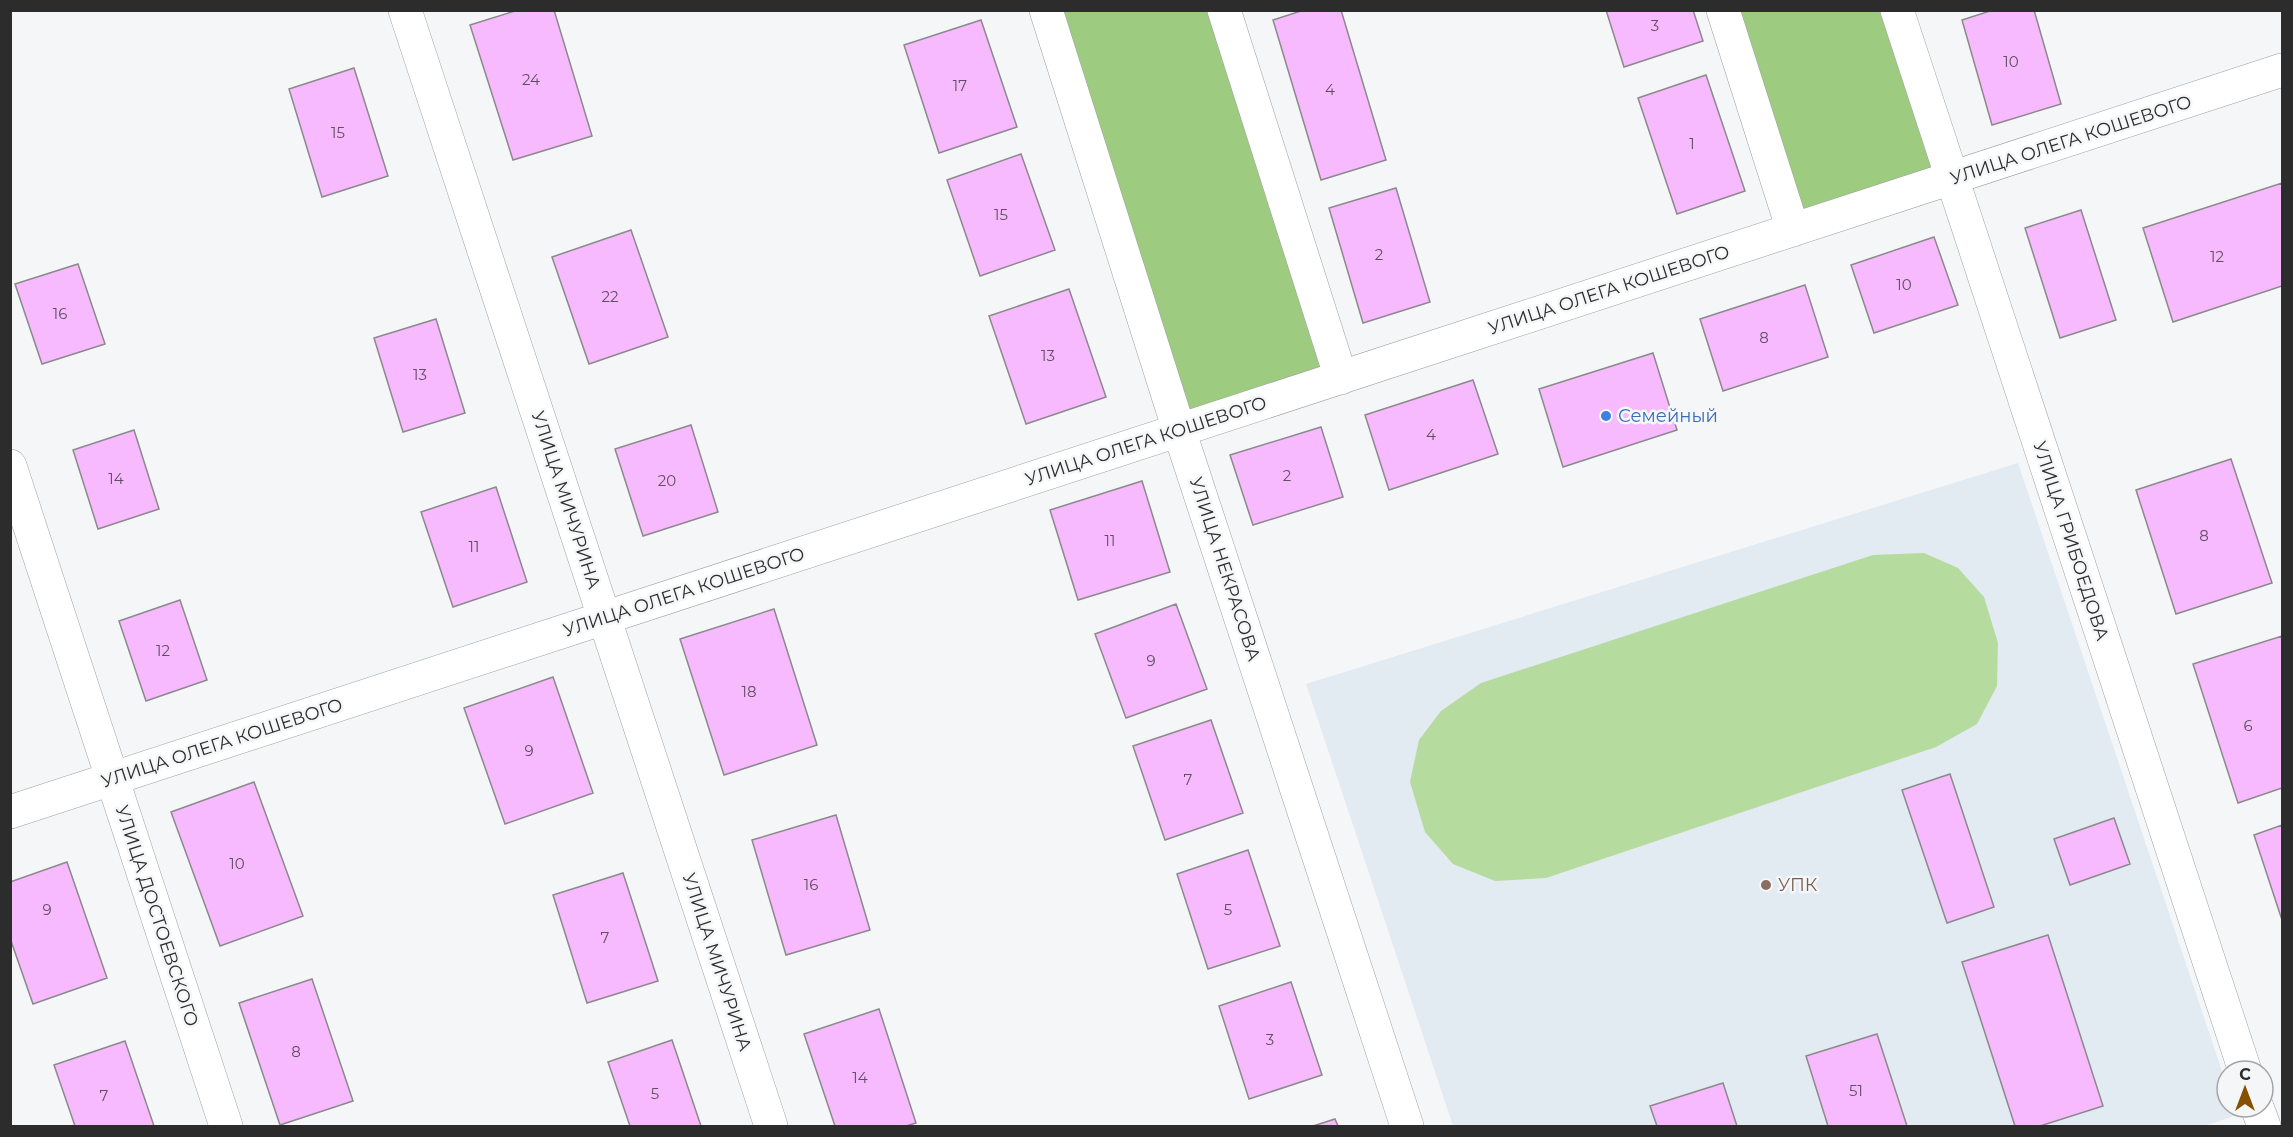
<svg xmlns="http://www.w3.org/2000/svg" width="2293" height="1137" font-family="Montserrat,sans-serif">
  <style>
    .built { fill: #e2eaf2 }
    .green { fill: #b6db9f }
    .forest { fill: #9dcb7f }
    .building { fill: #f8bafe; stroke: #8b898b; stroke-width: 1.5 }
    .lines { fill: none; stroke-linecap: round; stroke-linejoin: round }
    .minor-casing { stroke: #9fa1a3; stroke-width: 34 }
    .minor { stroke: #fff; stroke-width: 33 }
    .shop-dot { fill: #3f7fe0; stroke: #f4f6f8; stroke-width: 2 }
    .education-dot { fill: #8d6e63; stroke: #f4f6f8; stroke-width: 2 }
    .labels { text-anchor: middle; stroke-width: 5; stroke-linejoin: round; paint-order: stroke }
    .number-label { font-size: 15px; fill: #5f5061 }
    .street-label { font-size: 18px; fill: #2c2c2d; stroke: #f4f6f8 }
    .shop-label { font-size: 18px; fill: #366cbe; stroke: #f4f6f8; text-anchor: start }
    .education-label { font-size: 18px; fill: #785e54; stroke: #f4f6f8; text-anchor: start }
  </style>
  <rect width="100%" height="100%" fill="#f4f6f8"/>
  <path class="built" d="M2018,463L2227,1086V1107H2234L2237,1115L2204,1126H1453L1306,684Z"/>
  <path class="green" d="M1924,553L1958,568L1984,597L1998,643L1997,686L1977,724L1936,747L1546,878L1495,881L1453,864L1425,832L1410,782L1419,740L1441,711L1481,683L1873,555Z"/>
  <path class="forest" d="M1061,11H1214L1328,369L1189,413Z
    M1733,11H1886L1937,171L1799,215Z"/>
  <path class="building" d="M518,10H554L592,136L513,160L470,25Z
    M1304,10H1341L1386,160L1321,180L1273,20Z
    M1606,10H1693L1703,41L1624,67Z
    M1993,10H2034L2061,104L1992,125L1962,20Z
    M981,20L1017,127L939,153L904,45Z
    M354,68L388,176L322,197L289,89Z
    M1706,75L1745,191L1677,214L1638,98Z
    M1021,154L1055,250L980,276L947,180Z
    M2282,183V286L2173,322L2143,228Z
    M1396,188L1430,302L1363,323L1329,208Z
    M2081,210L2116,320L2060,338L2025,228Z
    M631,230L668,337L589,364L552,257Z
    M1934,237L1958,305L1874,333L1851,265Z
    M78,264L105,344L42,364L15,284Z
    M1805,285L1828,357L1723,391L1700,319Z
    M1069,289L1106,397L1026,424L989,316Z
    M436,319L465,413L403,432L374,338Z
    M1653,353L1677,430L1563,467L1539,389Z
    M1473,380L1498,454L1389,490L1365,415Z
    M691,425L718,512L643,536L615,449Z
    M1321,427L1343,497L1253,525L1230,455Z
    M134,430L159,509L98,529L73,450Z
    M2231,459L2272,583L2176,614L2136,490Z
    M1142,481L1170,572L1078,600L1050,510Z
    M496,487L527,582L453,607L421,512Z
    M180,600L207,680L146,701L119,621Z
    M1176,604L1207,689L1126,718L1095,634Z
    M774,609L817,745L724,775L680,639Z
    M2282,636V788L2238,803L2193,664Z
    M553,677L593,793L505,824L464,708Z
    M1211,720L1243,813L1165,840L1133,746Z
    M1950,774L1994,907L1947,923L1902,790Z
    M254,782L303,916L220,946L171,812Z
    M836,815L870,930L786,955L752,840Z
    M2114,818L2130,864L2070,885L2054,839Z
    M2282,825V920L2254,835Z
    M1248,850L1280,946L1208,969L1177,874Z
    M67,862L107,978L33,1004L10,938V882Z
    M623,873L658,981L587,1003L553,895Z
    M2048,935L2103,1106L2040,1126H2015L1962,962Z
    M312,979L353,1101L280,1125L239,1003Z
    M1291,982L1322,1075L1249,1099L1219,1006Z
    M879,1009L916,1123L906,1126H835L804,1034Z
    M1877,1034L1907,1126H1828L1806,1056Z
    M672,1040L701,1126H630L608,1062Z
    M125,1041L154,1126H75L54,1065Z
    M1723,1083L1737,1126H1657L1650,1106Z
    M1335,1119L1338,1126H1313Z"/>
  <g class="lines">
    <defs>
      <path id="minor" d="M405,10L771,1126
        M1046,10L1179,430L1407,1126
        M1224,10L1341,378
        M1723,10L1793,230
        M1897,10L2245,1071
        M10,466L226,1126
        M10,812L2282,70
        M2257,1107L2264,1126"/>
    </defs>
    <use href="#minor" class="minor-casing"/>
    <use href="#minor" class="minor"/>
  </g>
  <circle class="shop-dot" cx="1606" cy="416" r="6"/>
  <circle class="education-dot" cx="1766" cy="885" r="6"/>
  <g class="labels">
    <g class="number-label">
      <text x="1655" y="31">3</text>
      <text x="2011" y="67">10</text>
      <text x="531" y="85">24</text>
      <text x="960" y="91">17</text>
      <text x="1330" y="95">4</text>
      <text x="338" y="138">15</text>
      <text x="1692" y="149">1</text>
      <text x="1001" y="220">15</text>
      <text x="1379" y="260">2</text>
      <text x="2217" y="262">12</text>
      <text x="1904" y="290">10</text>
      <text x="610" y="302">22</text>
      <text x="60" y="319">16</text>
      <text x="1764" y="343">8</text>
      <text x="1048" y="361">13</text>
      <text x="420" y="380">13</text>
      <text x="1431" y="440">4</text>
      <text x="1287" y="481">2</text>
      <text x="116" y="484">14</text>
      <text x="667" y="486">20</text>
      <text x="2204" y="541">8</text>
      <text x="1110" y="546">11</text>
      <text x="474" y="552">11</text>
      <text x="163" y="656">12</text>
      <text x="1151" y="666">9</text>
      <text x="749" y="697">18</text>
      <text x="2248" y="731">6</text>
      <text x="529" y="756">9</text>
      <text x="1188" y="785">7</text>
      <text x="237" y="869">10</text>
      <text x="811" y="890">16</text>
      <text x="47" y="915">9</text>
      <text x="1228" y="915">5</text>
      <text x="605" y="943">7</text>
      <text x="1270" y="1045">3</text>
      <text x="296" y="1057">8</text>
      <text x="860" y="1083">14</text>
      <text x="1856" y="1096">51</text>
      <text x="655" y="1099">5</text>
      <text x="104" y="1101">7</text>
    </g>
    <g class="street-label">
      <text transform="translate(2071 140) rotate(-18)" y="6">УЛИЦА ОЛЕГА КОШЕВОГО</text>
      <text transform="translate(1609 290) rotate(-18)" y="6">УЛИЦА ОЛЕГА КОШЕВОГО</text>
      <text transform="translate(1146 441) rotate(-18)" y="6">УЛИЦА ОЛЕГА КОШЕВОГО</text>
      <text transform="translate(566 500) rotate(72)" y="6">УЛИЦА МИЧУРИНА</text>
      <text transform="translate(2071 541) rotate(72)" y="6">УЛИЦА ГРИБОЕДОВА</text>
      <text transform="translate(1225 569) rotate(72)" y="6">УЛИЦА НЕКРАСОВА</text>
      <text transform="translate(684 592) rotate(-18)" y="6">УЛИЦА ОЛЕГА КОШЕВОГО</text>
      <text transform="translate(222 743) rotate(-18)" y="6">УЛИЦА ОЛЕГА КОШЕВОГО</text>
      <text transform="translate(157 916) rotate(72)" y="6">УЛИЦА ДОСТОЕВСКОГО</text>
      <text transform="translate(717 962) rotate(72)" y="6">УЛИЦА МИЧУРИНА</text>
    </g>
    <g class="shop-label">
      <text x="1618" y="422">Семейный</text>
    </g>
    <g class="education-label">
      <text x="1778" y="891">УПК</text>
    </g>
  </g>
  <rect width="2293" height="1137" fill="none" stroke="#2c2c2d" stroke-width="24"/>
  <g transform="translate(2245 1089)"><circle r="28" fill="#f4f6f8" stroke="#a4a5a7" stroke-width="1.5"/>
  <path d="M0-4.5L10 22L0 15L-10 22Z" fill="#865000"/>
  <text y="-9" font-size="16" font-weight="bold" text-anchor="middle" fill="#2c2c2d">С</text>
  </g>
</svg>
